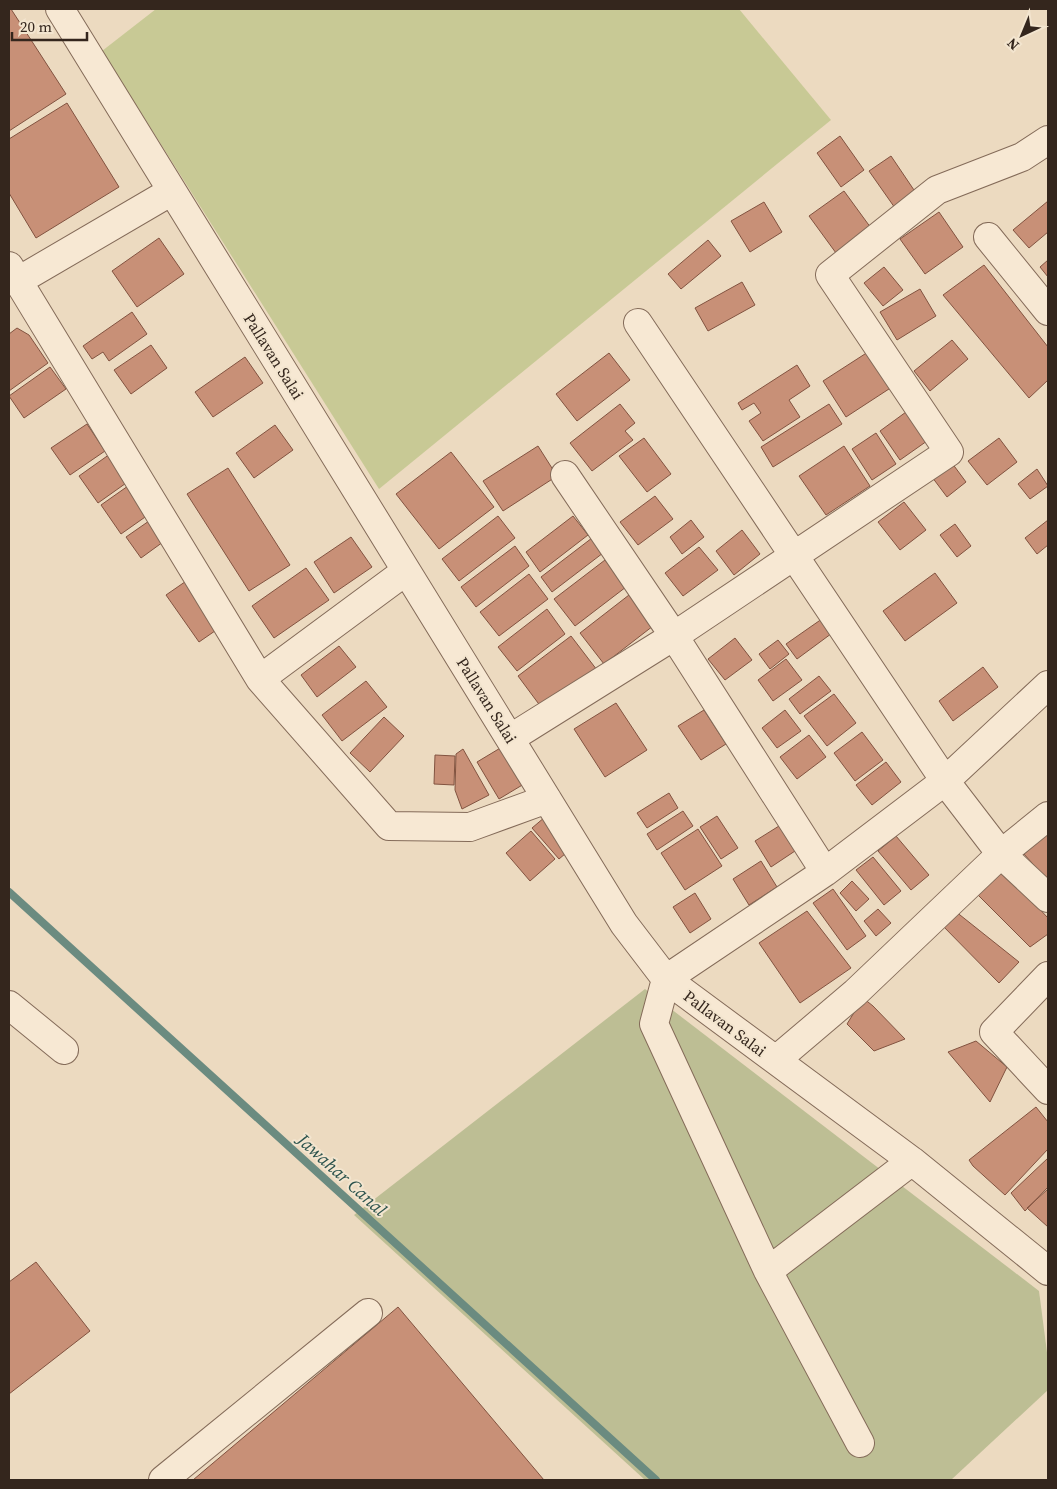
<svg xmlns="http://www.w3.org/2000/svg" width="1057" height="1489" font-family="'Source Serif 4',serif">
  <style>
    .green { fill: #c8c995 }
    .cemetery { fill: #bdbe94 }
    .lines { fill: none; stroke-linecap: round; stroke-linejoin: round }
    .stream { stroke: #6b8b80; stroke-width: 8 }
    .building { fill: #c89077; stroke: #825340 }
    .minor-casing { stroke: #846b59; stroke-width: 30 }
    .minor { stroke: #f7e8d3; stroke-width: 28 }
    .labels { text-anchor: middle; stroke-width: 4; stroke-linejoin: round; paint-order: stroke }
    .street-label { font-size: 16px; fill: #34261d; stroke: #f3e5cf }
    .water-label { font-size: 18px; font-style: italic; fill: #2c534d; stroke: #f3e5cf }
  </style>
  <rect width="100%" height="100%" fill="#ecdac0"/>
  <path class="green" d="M156,9H739L831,120L379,489L102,51Z"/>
  <path class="cemetery" d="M645,989L1039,1291L1048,1360V1390L951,1480H645L354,1215Z"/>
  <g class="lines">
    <path class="stream" d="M9,892L656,1480"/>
  </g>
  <path class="building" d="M9,9H11L66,94L9,131Z
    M67,103L119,187L36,238L9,193V139Z
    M840,136L864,170L841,187L817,153Z
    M891,156L916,193L895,208L869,171Z
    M844,191L871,228L836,253L809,216Z
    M1048,201V232L1029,248L1013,230Z
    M764,202L782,232L750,252L731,221Z
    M939,212L963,247L925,274L900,239Z
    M159,238L184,274L137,307L112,271Z
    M708,240L721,256L681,289L668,274Z
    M1048,260V277L1040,267Z
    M984,265L1048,347V380L1029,398L943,295Z
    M884,267L903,290L883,306L864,283Z
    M742,282L755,305L708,331L695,308Z
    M920,289L936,316L897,340L880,312Z
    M132,312L147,334L109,361L103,352L92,359L83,346Z
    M17,328L29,335L48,363L9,391V334Z
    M952,340L968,359L930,391L914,371Z
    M151,345L167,368L131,394L114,370Z
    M868,352L892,387L846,417L823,381Z
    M609,353L630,380L577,421L556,394Z
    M245,357L263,383L213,417L195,392Z
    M797,365L810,386L789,400L800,417L763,441L749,421L761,413L754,403L742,410L738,403Z
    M50,367L66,389L24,418L9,396Z
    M620,404L635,423L625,431L633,440L592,471L570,443Z
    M829,404L842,424L773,467L761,447Z
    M906,412L927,441L900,460L880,431Z
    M87,424L105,451L70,475L51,448Z
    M275,425L293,450L254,478L236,453Z
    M876,433L896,464L872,480L852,449Z
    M644,438L671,474L647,492L619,456Z
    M999,438L1017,462L987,485L968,461Z
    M538,446L557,476L503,511L483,481Z
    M844,446L870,486L826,515L799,476Z
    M451,452L494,507L439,549L396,494Z
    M110,454L129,481L98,503L79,476Z
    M949,459L966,482L947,497L929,473Z
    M228,468L290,565L249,591L187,494Z
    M1037,469L1048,486L1030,499L1018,484Z
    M128,486L148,515L121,534L101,505Z
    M655,496L673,519L638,545L620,522Z
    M904,502L926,530L900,550L878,522Z
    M498,516L515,538L459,581L442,559Z
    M573,516L588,535L540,572L526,552Z
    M691,520L704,537L682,554L670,537Z
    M1048,520V545L1037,554L1025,538Z
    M149,521L163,542L141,558L126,537Z
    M955,524L971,546L957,557L940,535Z
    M742,530L760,554L734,575L716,551Z
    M351,537L372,567L334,593L314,562Z
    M592,538L603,553L552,592L541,577Z
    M515,546L529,566L476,607L461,587Z
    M699,547L718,570L683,596L665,573Z
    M605,560L626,587L575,626L554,599Z
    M306,568L329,600L274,638L252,606Z
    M935,573L957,603L905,641L883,611Z
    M529,574L548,599L499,636L480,612Z
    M192,577L225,624L199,642L166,595Z
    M629,595L653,626L604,664L580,633Z
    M547,609L565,634L517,671L498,647Z
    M829,614L839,628L797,659L786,644Z
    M571,636L597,670L544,711L518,676Z
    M735,638L752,660L725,680L708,659Z
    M778,640L789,654L770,669L759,654Z
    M339,646L356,667L317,697L301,675Z
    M786,659L802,680L773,701L758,680Z
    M983,667L998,687L953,721L939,701Z
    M819,676L831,691L800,714L789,699Z
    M366,681L387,707L342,741L322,715Z
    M834,694L856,723L827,746L804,716Z
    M616,703L647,750L605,777L574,729Z
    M704,710L726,744L701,760L678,726Z
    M785,710L801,731L777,748L762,728Z
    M384,717L404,736L370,772L350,753Z
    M862,732L883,760L855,781L834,753Z
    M809,735L826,757L797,779L780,757Z
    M502,747L524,784L499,799L477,762Z
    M463,749L489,795L462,809L455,790L456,754Z
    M435,755L455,756L454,785L434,784Z
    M886,762L901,782L872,805L856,785Z
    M669,793L678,808L647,828L637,813Z
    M683,811L693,826L657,850L647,834Z
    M717,816L738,848L721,859L700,827Z
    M545,817L572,848L559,859L532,828Z
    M779,826L795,851L771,867L755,841Z
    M698,829L722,866L685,890L661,853Z
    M531,831L555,859L530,881L506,853Z
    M1048,833V881L1024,854Z
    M896,836L929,875L911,890L878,851Z
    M873,857L901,891L884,905L856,870Z
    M761,861L777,887L749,905L733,879Z
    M1002,869L1048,918V934L1030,947L978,895Z
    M852,881L869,899L856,911L840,893Z
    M833,889L866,936L847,950L813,903Z
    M695,893L711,919L690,933L673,907Z
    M878,909L891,923L876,936L864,921Z
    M807,911L851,968L800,1003L759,943Z
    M955,911L1019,962L999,983L940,923Z
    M863,998L873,1006L905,1039L874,1051L847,1024Z
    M976,1041L1007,1067L990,1102L948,1052Z
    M1036,1107L1048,1122V1149L1005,1195L973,1166L969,1160Z
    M1048,1158V1187L1025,1211L1011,1193Z
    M1048,1189V1227L1027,1208Z
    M36,1262L90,1331L9,1394V1282Z
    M398,1307L544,1480H193Z"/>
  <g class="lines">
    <defs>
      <path id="minor" d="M60,9L624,924L666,979L912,1161L1048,1271
        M988,237L1048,311
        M9,266L260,679L389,826L470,827L547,799
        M18,281L172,191
        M638,323L945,781L1001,854L1048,898
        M565,475L674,636L825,872
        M260,679L406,571
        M511,738L674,636L949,452L830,275L937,190L1022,157L1048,140
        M1048,976L994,1032L1048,1090
        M9,1005L64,1050
        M776,1060L855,993L1001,854L1048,816
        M768,1271L912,1161
        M860,1443L768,1271L654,1024L666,979L825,872L945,781L1048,685
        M163,1480L368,1313"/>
    </defs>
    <use href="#minor" class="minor-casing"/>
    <use href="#minor" class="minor"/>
  </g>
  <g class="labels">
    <g class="street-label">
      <text transform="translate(274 356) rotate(58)" y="6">Pallavan Salai</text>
      <text transform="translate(487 700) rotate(58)" y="6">Pallavan Salai</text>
      <text transform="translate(725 1023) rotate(37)" y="6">Pallavan Salai</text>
    </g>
    <g class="water-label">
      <text transform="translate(342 1175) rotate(42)" y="6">Jawahar Canal</text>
    </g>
  </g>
  <rect width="1057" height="1489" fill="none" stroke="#34261d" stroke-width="20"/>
  <g transform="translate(1022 35) rotate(224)" stroke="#f3e5cf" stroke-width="4" paint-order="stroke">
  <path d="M0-4L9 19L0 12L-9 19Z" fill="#34261d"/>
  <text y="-8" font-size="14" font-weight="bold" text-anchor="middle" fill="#34261d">N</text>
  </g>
  <path d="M12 32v8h75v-8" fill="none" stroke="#34261d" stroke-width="2.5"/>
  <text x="20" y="32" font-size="15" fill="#34261d" stroke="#f3e5cf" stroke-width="4" paint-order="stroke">20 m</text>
</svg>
